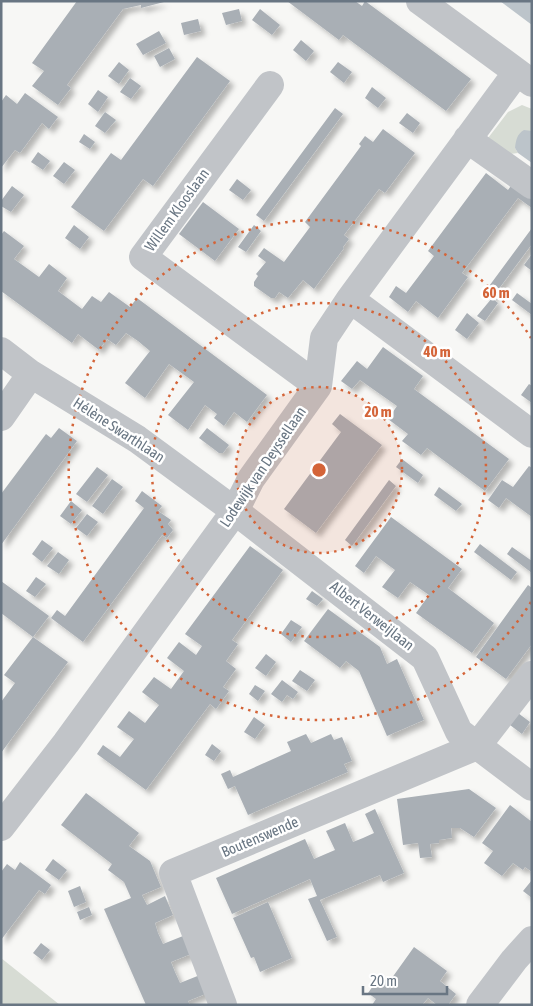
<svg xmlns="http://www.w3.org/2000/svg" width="533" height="1006" font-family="'Asap Condensed',sans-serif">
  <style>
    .green { fill: #d7dcd4 }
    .water { fill: #bcc4ca }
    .building { fill: #a9afb5; filter: url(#shadow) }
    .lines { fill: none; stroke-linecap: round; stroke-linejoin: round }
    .street { stroke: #c1c4c8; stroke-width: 28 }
    .ring { fill: none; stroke: #d46438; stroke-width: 2.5; stroke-dasharray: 2.5 5 }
    .labels { text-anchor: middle; stroke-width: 5; stroke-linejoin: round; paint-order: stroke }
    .street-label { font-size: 15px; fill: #697683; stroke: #fff }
    .centre { fill: #d46438; stroke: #fff; stroke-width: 2.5 }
    .ring-label { font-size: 15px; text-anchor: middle; font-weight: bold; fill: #d46438; stroke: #fff; stroke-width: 5; stroke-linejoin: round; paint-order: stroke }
  </style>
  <defs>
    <filter id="shadow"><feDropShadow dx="4.5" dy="4.5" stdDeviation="2.5" flood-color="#0004"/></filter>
  </defs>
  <rect width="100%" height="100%" fill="#f7f7f5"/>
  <path class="green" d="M522,105L532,109V131L515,148L518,153L502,155L485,142L508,112Z
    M1,958L60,1005H1Z"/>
  <path class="water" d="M500,1H532V25Z
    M524,130L532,131V163L518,153L515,148C516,140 517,134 524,130Z"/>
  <path class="building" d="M77,1L164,2L141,8V5L123,9L67,85L71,88L58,105L32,86L44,71L32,63Z
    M287,1H355L362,6L365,1L471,79L446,111L343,35L339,40Z
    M239,9L242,21L226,25L222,13Z
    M260,9L280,25L272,35L252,20Z
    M198,19L201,31L184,35L181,23Z
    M159,31L166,43L143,55L136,44Z
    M301,40L314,51L306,61L293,50Z
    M169,48L175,59L160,67L154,56Z
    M197,57L230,81L153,186L143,179L104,231L71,207L111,153L121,160Z
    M119,62L129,70L119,84L108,76Z
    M338,62L352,72L344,83L330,72Z
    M130,78L141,86L131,99L120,92Z
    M372,87L386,98L378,108L365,98Z
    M98,90L108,97L98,112L88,104Z
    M25,93L58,117L49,129L42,123L20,153L15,150L1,168V102L6,95L17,104Z
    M335,108L343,114L264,221L256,215Z
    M105,112L116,120L105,133L95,126Z
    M407,113L420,123L413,133L399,123Z
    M383,129L415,153L385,193L379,189L344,235L349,239L343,247L344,248L314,289L303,280L288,298L279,292L275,298H271L254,286V282L258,276L256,274L266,262L258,256L264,248L284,262L310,227L305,222L361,146L359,144L365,136L373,142Z
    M84,134L95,142L90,149L79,142Z
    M38,152L50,161L43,170L31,162Z
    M64,162L75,170L64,184L53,176Z
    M486,173L508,190L513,183L532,196V208L518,198L462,273L468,277L438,318L416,301L408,312L389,297L396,286L406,293L434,256L428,251Z
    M237,179L251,190L243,200L229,190Z
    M12,186L24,195L11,212L1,206V201Z
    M203,202L239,229L215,261L179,234Z
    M74,225L89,237L80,249L65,238Z
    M254,225L261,231L246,252L238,247Z
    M532,228V244L492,298L484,293Z
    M4,231L24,246L14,259L39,277L49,264L67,278L58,291L82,309L92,296L101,302L109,292L130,307L137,298L267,395L247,422L234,412L224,426L214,418L217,414L205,405L188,430L168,415L194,382L169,364L145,398L125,383L150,351L138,341L126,333L116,345L107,339L99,350L78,334L72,343L1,291V235Z
    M532,254V271L524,265Z
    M517,293L532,304V315L512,300Z
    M492,298L498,303L485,321L477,316Z
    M467,313L479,323L467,339L455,330Z
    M383,347L423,376L414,389L509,459L485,491L427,448L421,455L402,441L408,434L388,419L397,406L360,380L352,389L341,381L357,361L367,369Z
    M529,384L532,386V403L521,395Z
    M340,414L382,445L316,533L284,509L341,432L332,424Z
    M59,428L77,441L1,545V494L46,434L51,438Z
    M207,428L229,445L223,453H219L199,438Z
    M402,459L423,475L418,483L396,467Z
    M529,466L532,468V517L506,498L499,508L488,500L502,480L513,487Z
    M97,467L108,475L87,502L76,494Z
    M112,479L123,487L103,514L92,506Z
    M389,480L396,486L352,546L345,540Z
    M439,487L462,504L456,511L434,495Z
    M142,491L162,506L158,511L171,520L168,524L173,530L167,538L162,535L83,642L51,618L57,610L65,616L144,508L135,501Z
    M71,501L82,510L71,524L60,516Z
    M87,514L98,522L87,536L76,528Z
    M391,517L462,569L448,588L494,623L472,653L416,613L429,595L419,588L410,582L398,598L382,587L395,570L376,556L364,573L355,566Z
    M42,540L53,548L42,562L32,554Z
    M480,544L517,572L511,580L474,552Z
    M250,546L283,570L232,640L238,644L226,661L236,669L223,687L229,691L216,709L210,704L146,790L97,754L103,745L120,757L134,739L117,727L129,711L145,723L159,705L142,692L154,677L171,689L184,671L167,658L179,642L196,655L202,646L185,634Z
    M512,547L532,561V573L507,554Z
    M58,552L69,560L59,574L47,566Z
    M36,577L46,584L35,597L26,591Z
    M1,581L49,616L33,637L1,613Z
    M528,585L532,588V644L506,679L476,657Z
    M312,591L323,599L317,606L306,599Z
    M328,609L380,647L387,664L397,659L424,720L387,736L359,671L346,661L340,668L304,641Z
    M291,620L302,627L291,642L281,634Z
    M33,637L68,662L1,753V702L15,683L4,675Z
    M266,654L276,662L266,676L255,668Z
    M300,670L315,680L307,691L292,681Z
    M282,680L298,692L293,699L287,695L282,702L271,694Z
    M255,685L265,691L258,701L249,694Z
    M518,713L530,722L522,734L510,725Z
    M254,717L265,725L255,739L244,732Z
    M306,734L311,743L331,734L334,740L342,737L352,761L344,764L348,772L248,815L235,786L228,789L221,774L230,770L233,777L291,751L287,742Z
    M212,744L221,751L214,761L205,755Z
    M469,789L496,808L474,837L460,828H451L452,838L439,840V843L430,844L432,857L420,858L418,843L403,845L397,799Z
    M86,793L139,833L129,846L150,861L161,887L142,895L147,905L165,896L173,915L155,923L158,933L163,944L183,936L191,954L171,962L175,972L180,983L200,975L208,993L188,1001L190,1005H146L104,909L131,898L124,882L108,870L112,864L61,825Z
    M510,805L532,822V872L525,867L523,870L513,863L502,876L484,863L493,851L482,843Z
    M375,809L404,873L383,882L380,875L320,900L337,937L327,941L308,899L317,896L310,879L232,914L216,878L305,839L314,859L335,850L326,831L345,823L353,842L363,838L374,833L365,814Z
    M53,859L67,870L59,880L45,870Z
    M20,862L51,885L45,894L39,890L1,940V872L7,864L15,870Z
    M532,880V898L523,891Z
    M80,886L86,902L74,907L68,891Z
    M268,902L292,958L260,972L254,957L251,958L233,918Z
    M89,907L92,915L80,920L77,912Z
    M41,943L50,950L42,960L33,953Z
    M414,947L447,971L440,981L456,994L448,1005H437L428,998L422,1005H372L376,999L368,993L380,976L389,982Z"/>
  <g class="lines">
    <path class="street" d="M420,1L532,83
      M270,85L143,257L318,386
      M467,139L532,185
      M350,299L532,434
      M1,351L31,374L137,439L235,511L425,658L459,732L532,787
      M1,417L31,374
      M1,827L66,743L235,511L251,479L318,386L324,338L350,299L517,72
      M223,1005L173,873L477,746L532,675
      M480,1005L514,960L532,940"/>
  </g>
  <circle cx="319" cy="470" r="83" fill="#d46438" fill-opacity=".12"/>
  <g class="ring">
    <circle cx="319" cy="470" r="83"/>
    <circle cx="319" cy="470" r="167"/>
    <path d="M531 602A250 250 0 1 1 531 338"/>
  </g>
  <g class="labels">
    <g class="street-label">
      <text transform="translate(177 210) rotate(-54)" y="5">Willem Klooslaan</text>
      <text transform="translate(119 430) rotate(33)" y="5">Hélène Swarthlaan</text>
      <text transform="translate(263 467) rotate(-56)" y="5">Lodewijk van Deyssellaan</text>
      <text transform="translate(372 616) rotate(38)" y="5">Albert Verweijlaan</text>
      <text transform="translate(260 837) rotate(-23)" y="5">Boutenswende</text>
    </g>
  </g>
  <circle cx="319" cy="470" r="8" class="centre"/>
  <g class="ring-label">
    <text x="496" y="298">60 m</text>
    <text x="437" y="357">40 m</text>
    <text x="378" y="417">20 m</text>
  </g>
  <rect width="533" height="1006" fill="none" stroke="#697683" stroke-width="5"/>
  <path d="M363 986v8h84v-8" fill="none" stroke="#697683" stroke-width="2.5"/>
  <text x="370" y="986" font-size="15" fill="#697683" stroke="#ffffff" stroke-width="4" paint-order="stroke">20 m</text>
</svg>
